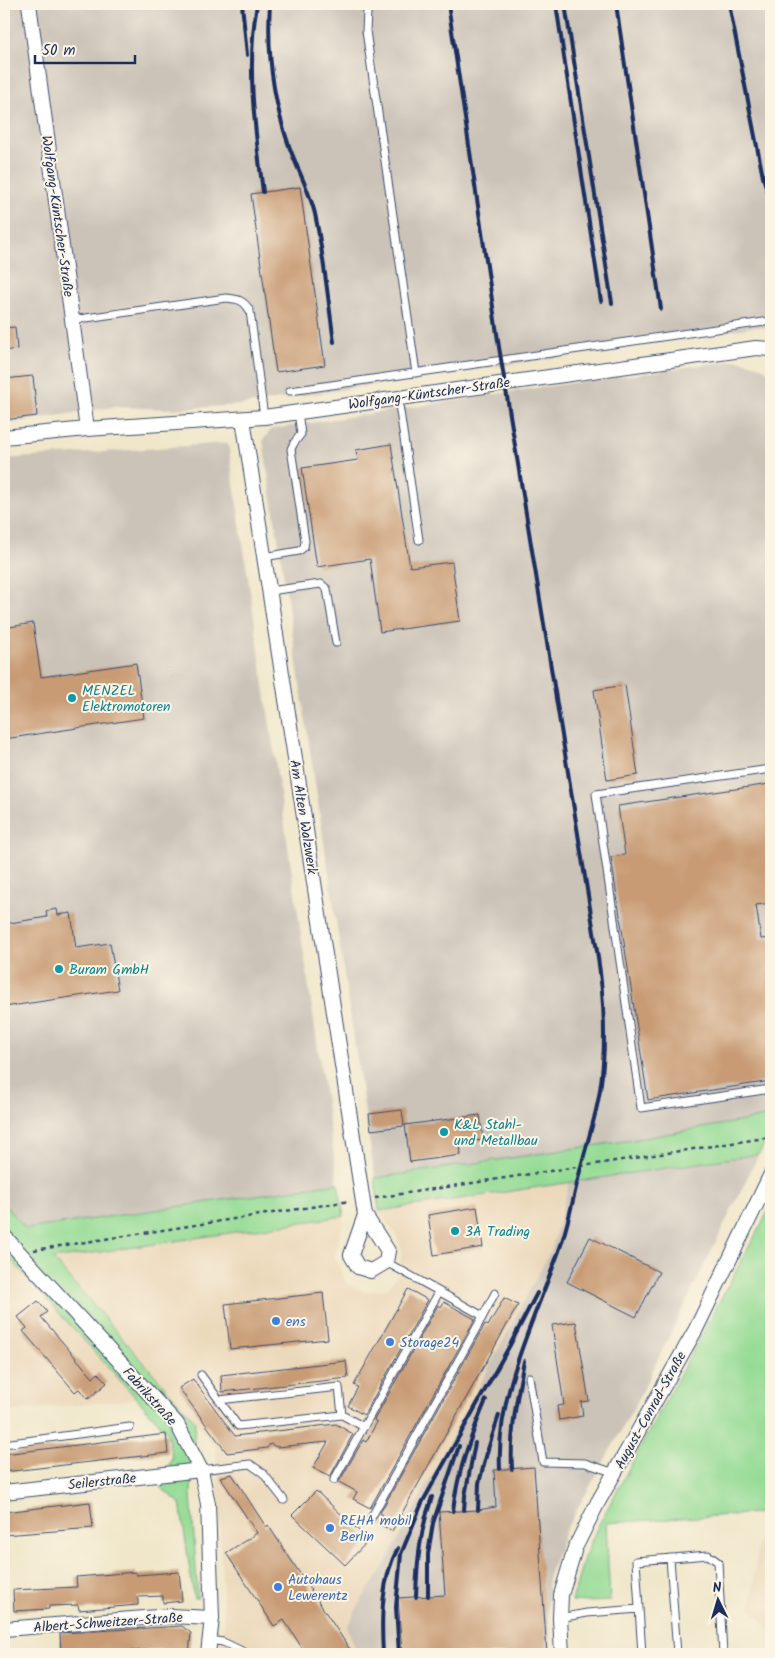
<svg xmlns="http://www.w3.org/2000/svg" width="775" height="1658" font-family="Kalam,sans-serif">
  <style>
    .built { fill: #ebd8ba }
    .industrial { fill: #cbc3b8 }
    .green { fill: #95db95; stroke: #58857a }
    .building { fill: #c89b75 }
    .lines { fill: none; stroke-linecap: round; stroke-linejoin: round }
    .lane-casing { stroke: #3b4b6e; stroke-width: 9 }
    .street-casing { stroke: #3b4b6e; stroke-width: 16 }
    .path { stroke: #3b4b6e; stroke-width: 2.5; stroke-dasharray: 4 4; stroke-linecap: butt }
    .lane { stroke: #fff; stroke-width: 7 }
    .street { stroke: #fff; stroke-width: 14 }
    .rail { stroke: #1b2f5e; stroke-width: 4 }
    .culture-dot { fill: #0f9aa8; stroke: #fcf5e5; stroke-width: 2 }
    .shop-dot { fill: #3f7fe0; stroke: #fcf5e5; stroke-width: 2 }
    .labels { text-anchor: middle; stroke-width: 4; stroke-linejoin: round; paint-order: stroke }
    .street-label { font-size: 14px; fill: #1b2f5e; stroke: #fcf5e5 }
    .culture-label { font-size: 14px; fill: #0d838f; stroke: #fcf5e5; text-anchor: start }
    .shop-label { font-size: 14px; fill: #366cbe; stroke: #fcf5e5; text-anchor: start }
  </style>
  <rect width="100%" height="100%" fill="#fcf5e5"/>
  <filter id="ink" filterUnits="userSpaceOnUse"><feTurbulence type="fractalNoise" baseFrequency=".02" numOctaves="2"/><feDisplacementMap in="SourceGraphic" scale="10" xChannelSelector="R" yChannelSelector="G"/><feConvolveMatrix kernelMatrix="1 2 1 2 8 2 1 2 1" color-interpolation-filters="sRGB"/></filter>
  <filter id="wash" filterUnits="userSpaceOnUse"><feTurbulence type="fractalNoise" baseFrequency=".0096" numOctaves="4" result="noise"/><feDisplacementMap in="SourceGraphic" scale="20" xChannelSelector="R" yChannelSelector="G"/><feGaussianBlur stdDeviation="1.12" result="paint"/><feColorMatrix in="noise" values="0 0 0 0 0 0 0 0 0 0 0 0 0 0 0 0 0 1.4 0 .05"/><feComposite in="paint" operator="in"/></filter>
  <g filter="url(#wash)">
    <rect width="100%" height="100%" fill="#f0e7ca"/>
    <path class="built" d="M569,1183L552,1248L383,1568L362,1599L347,1627L358,1654H219L224,1620L216,1447L195,1421L53,1259L344,1216L335,1258L346,1283L364,1292L387,1289L399,1273L402,1250L396,1235L379,1211Z
      M12,1261L136,1399L4,1412V1262Z
      M771,1442V1631L751,1609L761,1513Z"/>
    <path class="industrial" d="M4,4H771V328L754,327L241,405L175,409L114,407L4,424Z
      M738,360L758,365L771,373V1116L632,1140L375,1178L263,440L272,429L516,391Z
      M228,443L338,1183L26,1229L4,1204V459Z
      M759,1154L637,1402L565,1531L548,1578V1615L551,1654H358L347,1627L362,1599L383,1568L552,1248L569,1183Z"/>
    <path class="green" d="M771,1116V1130L759,1154L379,1211L375,1178L632,1140Z
      M338,1183L344,1216L53,1259L195,1421L191,1493L198,1598H194L180,1503L160,1487L172,1458L167,1432L12,1261L4,1262V1204L26,1229Z
      M771,1206V1442L761,1513L606,1523L610,1601L587,1602L572,1601L584,1558L598,1526Z"/>
    <g id="blocks">
      <path class="building" d="M300,187L325,365L276,372L251,194Z
        M15,327L17,349L4,351V328Z
        M33,376L37,416L4,420V379Z
        M391,444L410,567L452,562L460,621L380,632L370,559L317,567L302,468L358,460L356,450Z
        M33,623L41,677L136,663L144,718L4,739V628Z
        M625,685L638,775L607,780L594,690Z
        M770,784L771,796V903L756,905L761,939L771,938V1081L648,1100L611,857L625,855L618,806Z
        M57,909L58,915L71,913L76,948L110,943L118,990L4,1007V924L47,917L46,911Z
        M402,1110L404,1126L371,1130L369,1114Z
        M480,1115L483,1140L460,1143L461,1155L410,1162L405,1125Z
        M477,1207L483,1247L434,1255L428,1215Z
        M590,1237L659,1272L636,1317L567,1282Z
        M408,1289L428,1300L364,1415L348,1406L358,1387L354,1385Z
        M323,1293L328,1339L230,1349L225,1304Z
        M504,1298L518,1305L392,1531L378,1523L383,1515L380,1513L485,1324L488,1326Z
        M38,1301L47,1312L41,1317L93,1378L98,1373L107,1383L88,1399L79,1389L75,1392L23,1331L27,1328L18,1317Z
        M444,1302L475,1319L370,1508L353,1499L357,1492L339,1482L363,1440L366,1442L377,1422L374,1420L438,1305L441,1307Z
        M576,1322L589,1401L581,1402L583,1416L559,1420L557,1406L564,1405L552,1325Z
        M346,1361L348,1378L222,1392L221,1375Z
        M193,1379L235,1436L336,1424L353,1434L330,1477L313,1468L328,1442L277,1447L270,1444L267,1448L227,1453L179,1388Z
        M166,1434L168,1453L4,1472V1454Z
        M534,1467L547,1654H402L398,1598L445,1595L439,1512L478,1510L496,1507L494,1470Z
        M232,1474L266,1527L268,1525L353,1654H306L284,1620L274,1626L226,1553L257,1533L220,1477Z
        M316,1491L369,1540L345,1565L292,1515Z
        M90,1502L93,1528L4,1535V1512Z
        M136,1572V1575L179,1572L182,1601L163,1603V1596L138,1597V1605L79,1610L78,1605L49,1606V1609L14,1611L13,1590L77,1587L76,1577Z
        M182,1626L191,1633L189,1654H167L168,1649L61,1654L60,1633Z"/>
    </g>
  </g>
  <g filter="url(#ink)">
    <use href="#blocks" fill-opacity="0" stroke="#3b4b6e" stroke-width="1"/>
    <g class="lines">
      <defs>
        <path id="lane" d="M369,4L367,12L366,31L416,373
          M72,320L226,298C238,299 244,300 250,311L264,417
          M290,391L771,321
          M398,398L419,540
          M264,557L299,551L304,547L305,541L291,449L294,443L301,434L298,412
          M269,591L321,584L327,589L336,643
          M771,769L596,794L641,1108L771,1089
          M483,1316L495,1293
          M201,1375L238,1426L342,1415L364,1427
          M529,1377L543,1462L585,1463L615,1473
          M219,1400L339,1387L342,1415
          M4,1444L130,1427
          M201,1470L250,1464L263,1473L284,1500
          M334,1480L439,1292
          M371,1518L483,1316L386,1262
          M670,1558L677,1654
          M560,1618L587,1613L639,1609
          M210,1640L223,1642L244,1652L246,1654
          M626,1654L642,1653
          M642,1654L636,1561L708,1555L718,1562L723,1654"/>
        <path id="street" d="M29,4L87,429
          M243,419L365,1215
          M4,437L87,429L264,417L756,348L771,349
          M365,1215L388,1251L386,1262L371,1271L358,1267L351,1255Z
          M4,1236L177,1424L201,1470L208,1504L212,1618L208,1654
          M4,1492L201,1470
          M4,1629L170,1616L212,1618
          M562,1654L560,1618L561,1595L575,1548L598,1502L696,1329L771,1174"/>
      </defs>
      <use href="#lane" class="lane-casing"/>
      <use href="#street" class="street-casing"/>
      <path class="path" d="M375,1198L771,1137
        M34,1250L350,1201"/>
      <use href="#lane" class="lane"/>
      <use href="#street" class="street"/>
      <path class="rail" d="M242,4L247,55
        M257,4C246,66 255,130 263,192
        M270,4C267,50 273,99 288,143C296,167 309,189 315,214C324,256 328,300 334,342
        M448,4L499,347L597,951C604,996 607,1045 600,1090C596,1117 587,1142 581,1167C574,1195 569,1221 560,1248C535,1319 496,1392 500,1469
        M556,4L601,301
        M565,4L612,303
        M616,4L661,309
        M729,4L763,177L771,204
        M512,1469C510,1431 517,1397 524,1361
        M464,1510L465,1496L475,1443
        M478,1510L479,1483L488,1449L499,1415
        M453,1511C457,1472 471,1436 486,1400
        M428,1596V1554L433,1523L459,1446
        M416,1597C417,1562 420,1530 432,1497
        M383,1654C381,1619 381,1579 398,1548
        M399,1654L396,1607L401,1554L422,1503L510,1345L537,1293"/>
    </g>
  </g>
  <g class="culture-dot">
    <circle cx="72" cy="698" r="5"/>
    <circle cx="59" cy="969" r="5"/>
    <circle cx="444" cy="1132" r="5"/>
    <circle cx="455" cy="1231" r="5"/>
  </g>
  <g class="shop-dot">
    <circle cx="276" cy="1321" r="5"/>
    <circle cx="390" cy="1342" r="5"/>
    <circle cx="330" cy="1528" r="5"/>
    <circle cx="278" cy="1587" r="5"/>
  </g>
  <g class="labels">
    <g class="street-label">
      <text transform="translate(58 216) rotate(82)" y="5">Wolfgang-Küntscher-Straße</text>
      <text transform="translate(429 393) rotate(-8)" y="5">Wolfgang-Küntscher-Straße</text>
      <text transform="translate(304 817) rotate(81)" y="5">Am Alten Walzwerk</text>
      <text transform="translate(150 1396) rotate(48)" y="5">Fabrikstraße</text>
      <text transform="translate(650 1410) rotate(-61)" y="5">August-Conrad-Straße</text>
      <text transform="translate(102 1481) rotate(-6)" y="5">Seilerstraße</text>
      <text transform="translate(108 1622) rotate(-4)" y="5">Albert-Schweitzer-Straße</text>
    </g>
    <g class="culture-label">
      <text x="82" y="695">MENZEL<tspan x="82" dy="16">Elektromotoren</tspan></text>
      <text x="69" y="974">Buram GmbH</text>
      <text x="454" y="1129">K&amp;L Stahl-<tspan x="454" dy="16">und Metallbau</tspan></text>
      <text x="465" y="1236">3A Trading</text>
    </g>
    <g class="shop-label">
      <text x="286" y="1326">ens</text>
      <text x="400" y="1347">Storage24</text>
      <text x="340" y="1525">REHA mobil<tspan x="340" dy="16">Berlin</tspan></text>
      <text x="288" y="1584">Autohaus<tspan x="288" dy="16">Lewerentz</tspan></text>
    </g>
  </g>
  <rect width="775" height="1658" fill="none" stroke="#fcf5e5" stroke-width="20"/>
  <g transform="translate(718 1600) rotate(355)" stroke="#fcf5e5" stroke-width="4" paint-order="stroke">
  <path d="M0-4L9 19L0 12L-9 19Z" fill="#1b2f5e"/>
  <text y="-8" font-size="14" font-weight="bold" text-anchor="middle" fill="#1b2f5e">N</text>
  </g>
  <path d="M35 55v8h100v-8" fill="none" stroke="#1b2f5e" stroke-width="2.5"/>
  <text x="42" y="55" font-size="15" fill="#1b2f5e" stroke="#fcf5e5" stroke-width="4" paint-order="stroke">50 m</text>
</svg>
